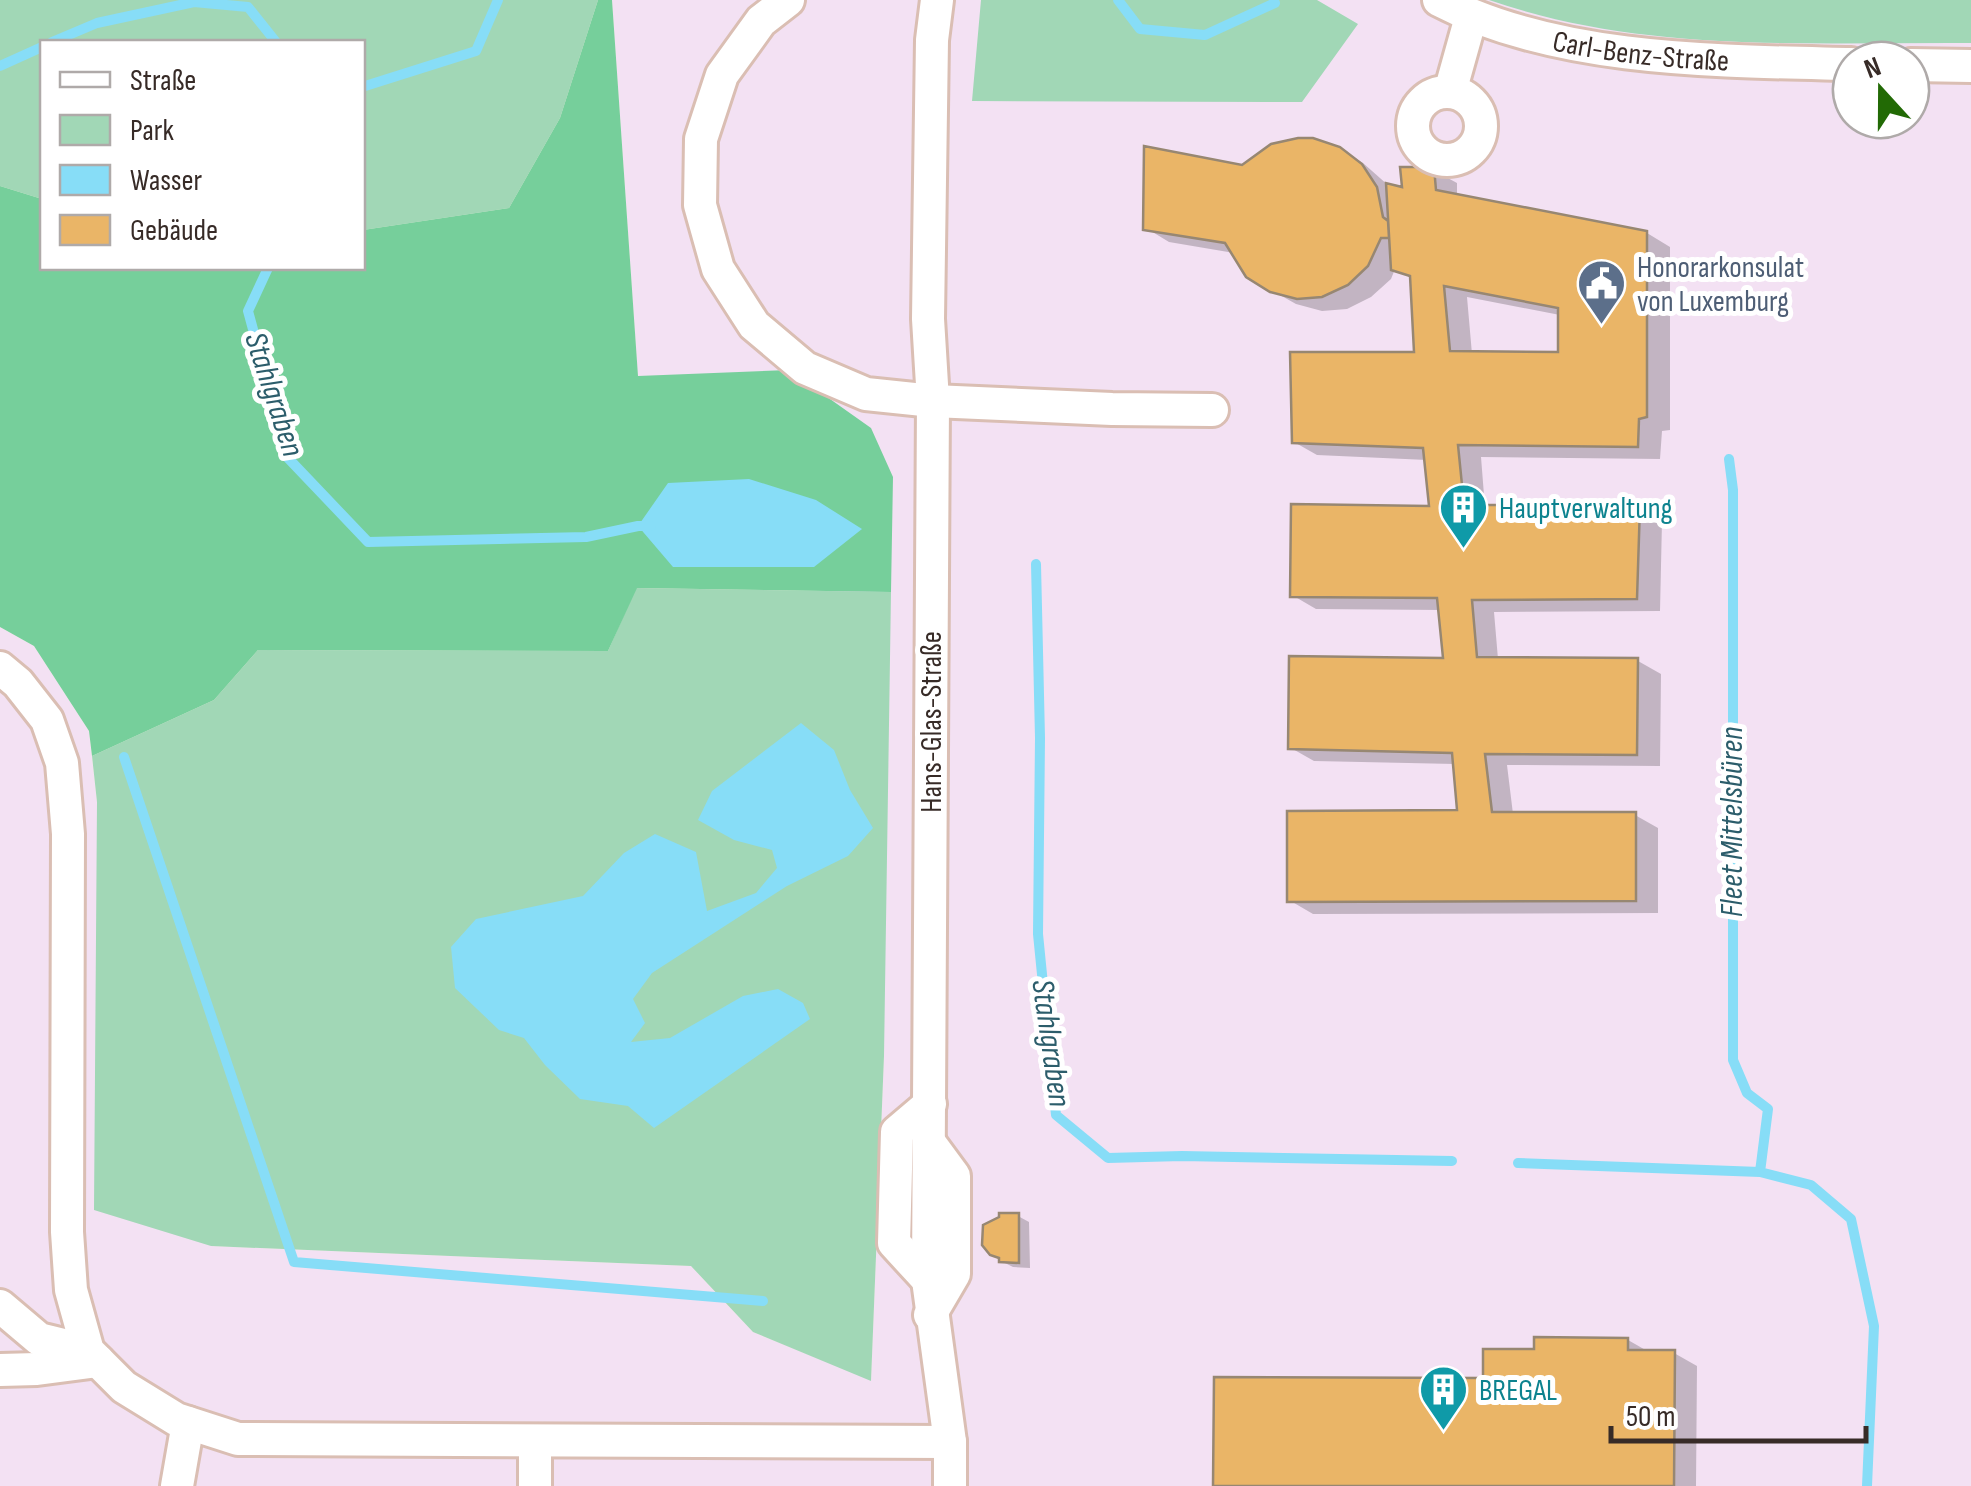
<svg xmlns="http://www.w3.org/2000/svg" width="1971" height="1486" font-family="'Sofia Sans Condensed',sans-serif">
  <style>
    .industrial { fill: #f3e1f3; fill-rule: evenodd }
    .green { fill: #a1d7b6 }
    .forest { fill: #76cf9b }
    .water { fill: #87ddf7 }
    .shadow { fill: #0003; fill-rule: evenodd }
    .lines { fill: none; stroke-linecap: round; stroke-linejoin: round }
    .stream { stroke: #87ddf7; stroke-width: 10 }
    .building { fill: #eab567; stroke: #978772; stroke-width: 2.5; fill-rule: evenodd }
    .minor-casing { stroke: #dabeb3; stroke-width: 38 }
    .minor { stroke: #fff; stroke-width: 32 }
    .labels { text-anchor: middle; stroke-width: 10; stroke-linejoin: round; paint-order: stroke }
    .street-label { font-size: 30px; fill: #372b27; stroke: #fff }
    .service-label { font-size: 30px; fill: #4e5e75; stroke: #fff; text-anchor: start }
    .culture-label { font-size: 30px; fill: #0d838f; stroke: #fff; text-anchor: start }
    .water-label { font-size: 32px; font-style: italic; fill: #2c5d6b; stroke: #fff }
  </style>
  <rect width="100%" height="100%" fill="#fbefea"/>
  <path class="industrial" d="M612,0H1971V1486H0V627L34,646L89,731L97,802L211,1246L691,1266L753,1332L871,1380L884,1056L789,371L638,377ZM1851,60H1911V120H1851Z"/>
  <path class="green" d="M0,0H598L560,118L509,208L363,230L362,42H42V199L0,186Z
    M981,0H1317L1358,24L1302,102L972,101Z
    M1489,0H1971V43C1809,42 1644,54 1489,0Z
    M636,588L891,592L884,1056L871,1381L753,1332L691,1266L211,1246L94,1210L97,802L92,756L214,700L258,650L608,651Z"/>
  <path class="forest" d="M598,0H612L638,376L789,370L871,428L893,477L891,592L637,588L608,651L258,650L214,700L92,756L89,731L34,646L0,627V186L42,199V268H362L363,230L509,208L560,118Z"/>
  <path class="water" d="M749,479L816,500L862,529L814,567H673L638,526L668,483Z
    M801,723L834,750L850,790L873,828L848,856L787,886L652,973L633,999L645,1023L631,1042L670,1038L743,996L778,989L803,1003L810,1019L654,1128L628,1106L580,1099L545,1065L524,1038L499,1030L455,988L451,947L476,919L583,896L624,853L655,834L696,852L707,911L756,893L777,868L772,850L734,840L698,820L712,791Z"/>
  <path class="shadow" d="M1339,149L1363,163L1389,186L1405,190L1433,170L1457,183V197L1647,233L1670,247V430L1662,431L1660,459L1481,457L1485,508L1639,507L1662,521L1660,611L1494,612L1498,659L1638,661L1661,674L1660,766L1507,765L1513,814L1635,815L1658,828V913L1313,914L1289,900L1460,812L1455,764L1314,761L1291,748L1446,660L1441,610L1316,609L1292,595L1431,508L1427,460L1317,455L1294,442L1417,354L1413,279L1395,269L1391,279L1371,297L1347,309L1322,311L1296,304L1271,290L1234,253L1169,242L1146,228L1242,168ZM1467,297L1560,315L1561,355L1472,354Z
    M1018,1216L1029,1222L1030,1268L1013,1267L1001,1261Z
    M1628,1340L1649,1352L1674,1353L1697,1366L1696,1486H1216L1485,1381L1536,1352Z"/>
  <g class="lines">
    <path class="stream" d="M1118,0L1140,29L1205,35L1275,3
      M52,42L97,23L194,2L248,7L276,42
      M0,66L42,47
      M362,87L476,51L498,0
      M268,268L248,311L288,458L368,542L586,537L638,526H651
      M1729,459L1733,490V1060L1747,1093L1768,1109L1760,1172
      M1036,564L1040,738L1038,934L1056,1115L1108,1158L1182,1156L1452,1161
      M124,757L294,1262L763,1301
      M1518,1163L1760,1172L1811,1185L1851,1219L1874,1326L1867,1486"/>
  </g>
  <path class="building" d="M1298,138H1313L1340,147L1362,164L1377,187L1383,217L1388,221L1389,238H1381L1368,266L1348,285L1322,297L1297,299L1270,292L1246,277L1225,243L1143,230L1144,146L1242,165L1271,144Z
    M1400,167H1434L1436,190L1647,231V417L1639,419L1638,447L1458,445L1464,505H1640L1637,599L1472,600L1477,657L1638,658L1637,755L1485,754L1492,812H1636V901L1287,902V811L1457,810L1452,753L1288,749L1289,656L1443,658L1437,598L1290,597L1291,504L1429,506L1423,448L1292,443L1290,352H1414L1410,276L1391,270L1386,183L1402,187ZM1444,286L1558,308V352L1450,351Z
    M999,1213H1019V1263L999,1262V1258L990,1255L982,1245L983,1225L999,1217Z
    M1534,1337L1628,1338V1350H1675L1674,1486H1213L1214,1377L1483,1378V1349H1534Z"/>
  <g class="lines">
    <defs>
      <g id="minor">
        <path d="M788,0L761,21L722,75L701,139L700,205L718,269L754,325L805,368L866,394L933,401L1112,409L1212,410"/>
        <path d="M937,0L932,40L928,319L933,401L928,1280L950,1442V1486"/>
        <path id="s1" d="M1439,0C1558,62 1720,61 1851,64"/>
        <path d="M1911,65L1971,66"/>
        <path d="M1450,92L1471,17"/>
        <circle cx="1447" cy="126" r="34"/>
        <path d="M0,668L18,683L47,720L62,763L68,834L67,1232L71,1290L88,1351L124,1387L176,1419L238,1439L950,1442"/>
        <path d="M929,1142L954,1176V1274L930,1315"/>
        <path d="M928,1280L894,1243L897,1132L930,1104"/>
        <path d="M0,1306L39,1339L88,1351"/>
        <path d="M0,1370L37,1369L98,1361"/>
        <path d="M535,1441V1486"/>
        <path d="M177,1486L188,1423"/>
      </g>
    </defs>
    <use href="#minor" class="minor-casing"/>
    <use href="#minor" class="minor"/>
  </g>
  <defs>
    <symbol id="civic-pin" viewBox="-11 -11 22 30"><path d="M0 17L-7.5 6A9.5 9.5 0 1 1 7.5 6Z" fill="#5c6f8a" stroke="#fff"/><path d="M-.6-6.5H3V-4.5H.6V-3L4-1V1h2V6H-6V1h2V-1L-.6-3ZM-1.2 2.5V6h2.4V2.5Z" fill="#fff"/></symbol>
    <symbol id="building-pin" viewBox="-11 -11 22 30"><path d="M0 17L-7.5 6A9.5 9.5 0 1 1 7.5 6Z" fill="#0f9aa8" stroke="#fff"/><path d="M-4-6H4V6H1V3H-1V6H-4ZM-2.5-4.3h1.7v1.8h-1.7ZM.8-4.3h1.7v1.8H.8ZM-2.5-1h1.7V.8h-1.7ZM.8-1h1.7V.8H.8Z" fill="#fff"/></symbol>
  </defs>
  <g fill-rule="evenodd">
    <use href="#civic-pin" x="1574" y="256" width="55" height="75"/>
    <use href="#building-pin" x="1436" y="480" width="55" height="75"/>
    <use href="#building-pin" x="1416" y="1362" width="55" height="75"/>
  </g>
  <g class="labels">
    <g class="street-label">
      <text dy="10" stroke="none"><textPath href="#s1" startOffset="210">Carl-Benz-Straße</textPath></text>
      <text transform="translate(931 722) rotate(-90)" y="10">Hans-Glas-Straße</text>
    </g>
    <g class="service-label">
      <text x="1637" y="277">Honorarkonsulat<tspan x="1637" dy="34">von Luxemburg</tspan></text>
    </g>
    <g class="culture-label">
      <text x="1499" y="518">Hauptverwaltung</text>
      <text x="1479" y="1400">BREGAL</text>
    </g>
    <g class="water-label">
      <text transform="translate(275 394) rotate(72)" y="11">Stahlgraben</text>
      <text transform="translate(1731 822) rotate(-90)" y="11">Fleet Mittelsbüren</text>
      <text transform="translate(1052 1043) rotate(82)" y="11">Stahlgraben</text>
    </g>
  </g>
  <rect x="40" y="40" width="325" height="230" fill="#ffffff" stroke="#afaaa9" stroke-width="2.5"/>
  <rect x="60" y="72" width="50" height="15" fill="#ffffff" stroke="#afaaa9" stroke-width="2.5"/>
  <text x="130" y="90" font-size="30" fill="#372b27">Straße</text>
  <rect x="60" y="115" width="50" height="30" fill="#a1d7b6" stroke="#afaaa9" stroke-width="2.5"/>
  <text x="130" y="140" font-size="30" fill="#372b27">Park</text>
  <rect x="60" y="165" width="50" height="30" fill="#87ddf7" stroke="#afaaa9" stroke-width="2.5"/>
  <text x="130" y="190" font-size="30" fill="#372b27">Wasser</text>
  <rect x="60" y="215" width="50" height="30" fill="#eab567" stroke="#afaaa9" stroke-width="2.5"/>
  <text x="130" y="240" font-size="30" fill="#372b27">Gebäude</text>
  <g transform="translate(1881 90) rotate(339)"><circle r="48" fill="#ffffff" stroke="#afaaa9" stroke-width="2.5"/>
  <path d="M0-8L18 38L0 25L-18 38Z" fill="#226a05"/>
  <text y="-15" font-size="28" font-weight="bold" text-anchor="middle" fill="#372b27">N</text>
  </g>
  <path d="M1611 1426v15h255v-15" fill="none" stroke="#372b27" stroke-width="5"/>
  <text x="1626" y="1426" font-size="30" fill="#372b27" stroke="#ffffff" stroke-width="8" paint-order="stroke">50 m</text>
</svg>
